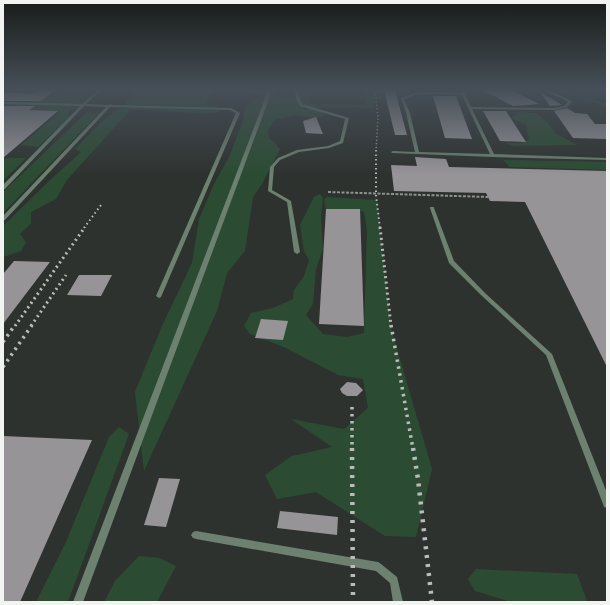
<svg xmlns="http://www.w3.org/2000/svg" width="610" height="605" font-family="Lato,sans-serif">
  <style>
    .green { fill: #2b4c33 }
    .building { fill: #979498 }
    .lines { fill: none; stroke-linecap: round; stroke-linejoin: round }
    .path { stroke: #8e918e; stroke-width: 2; stroke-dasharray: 3 1.5; stroke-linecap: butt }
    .lane { fill: #6c8170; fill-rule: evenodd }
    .rail-far4 { stroke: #babcba; stroke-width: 1.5; stroke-dasharray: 1 2.5; stroke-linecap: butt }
    .rail-far3 { stroke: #babcba; stroke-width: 2; stroke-dasharray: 1.5 3; stroke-linecap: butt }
    .rail-far2 { stroke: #babcba; stroke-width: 3; stroke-dasharray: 2 3.5; stroke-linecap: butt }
    .rail-far1 { stroke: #babcba; stroke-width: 3.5; stroke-dasharray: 2.5 4.5; stroke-linecap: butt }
    .rail { stroke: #babcba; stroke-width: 4.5; stroke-dasharray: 3 6; stroke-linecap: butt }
  </style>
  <rect width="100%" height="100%" fill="#2e322f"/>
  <path class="green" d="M135,90H215L205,105L215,106L220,112C190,115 160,109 130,110L67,180L56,199L31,212V223L20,234L26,242L21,251L3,257V226L49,181L81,152L75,149L102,121L115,111L127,105L125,104Z
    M251,90H278L275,97L295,98L302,102L300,91L313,90V94L308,100L312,104L366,105L364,90H386L375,97L374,107L370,108L307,107L302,109H319L325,115L318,118L295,115L274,120L268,131L269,138L275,143L280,149L262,184L253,197L245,251L227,273L217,311L144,471L135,392L162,326L192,263L199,219L214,184L229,157L243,121L245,106L256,99L265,98L250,92Z
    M549,90H561L607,104V106Z
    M57,94L85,96L79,107L69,111V117L38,147L21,145L60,112L18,108L3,109V102H34L48,96Z
    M87,112L102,114L96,116L3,213V192Z
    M514,112L536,113L547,122L557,134L577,145L514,146L505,143H521L529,140L526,125L511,118L518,114Z
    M10,158H26L3,181V159Z
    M503,160L607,162V170L510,167Z
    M320,194L323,198L321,216L323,249L316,269L313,304L306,315L323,334L347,337L364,333L367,230L364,212L352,209H326L324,200L327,197L377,200L391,328L432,469L416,537L385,536L316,492L277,499L265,475L292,456L332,447L291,419L344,429L368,408L363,379L338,375L286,348L250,334L244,326L251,313L273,308L293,299L294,290L304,276L309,260L304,251L300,225L314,197Z
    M119,427L129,434L68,602H36L66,542L109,437Z
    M139,556L159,558L176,566L157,602H104L115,581Z
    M476,569L577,574L587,601L584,602H511L475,591L468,579Z"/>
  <path class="building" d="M38,90H56L41,101H3V92L32,94Z
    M384,90H395L407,135H395Z
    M483,90H511L539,104L513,106Z
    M539,91L540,92L562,105L550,106Z
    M433,96H456L472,139L445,138Z
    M3,106H35L29,110L58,111L3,158Z
    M567,108L575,113L587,114L595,124H607V139L573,138L554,111Z
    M483,111H506L526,142L500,141Z
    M316,117L323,134L306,133L303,121Z
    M415,157L446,159L449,167L607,171V367L525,202L490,201L486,193L394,191L391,165L417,166Z
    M326,209H360L364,326L319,324Z
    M14,261L50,262L3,324V274Z
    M79,275H112L101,296L67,295Z
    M261,319L288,321L283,340L255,338Z
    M347,382L356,383L363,390L357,396H347L342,393L340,389Z
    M3,436L92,440L20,602H3Z
    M159,478L180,479L166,527L144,525Z
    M280,511L338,517L337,535L277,528Z"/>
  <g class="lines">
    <path class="path" d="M328,192L488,197"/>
    <path class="lane" d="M16,90H30L29,91Z
      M98,90H101L86,104L108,105L110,104L112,105L231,108L240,113L161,297L159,298L156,296L236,113L230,110L110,107L5,220H3V216L106,107L84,106L5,189H3V185L80,106L3,104V102L82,104Z
      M267,90H271L267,104L83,602H73L263,104Z
      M295,90H299L300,99L302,104L349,118L343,143L329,148L299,152L280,160L274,167L272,190L291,201L300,252L297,254L294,252L287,202L268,191L270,167L278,158L297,150L328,146L340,141L345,119L300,106L296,99Z
      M466,90H470L465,93L471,107L555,108L564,106L568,102L563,99L540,90C550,90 564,96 572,102L567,107L555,110L472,109L494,154L607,158V160L493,157L392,153L391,152L393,151L415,152L406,113L401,98L415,93L432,92L461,93ZM432,94L462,95L490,154L419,152L410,113L404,99L415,95Z
      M430,207H434V208L454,261L485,293L552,354L607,493V508L604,507L603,504L546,355L481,295L449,263L430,208Z
      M196,531L378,562L381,564L397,577L403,602H393L390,583L376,571L196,539L193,538L191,535L193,532Z"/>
    <path class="rail-far4" d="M375,91L378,117L376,151"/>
    <path class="rail-far3" d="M376,150V195L380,228
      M84,228L101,205"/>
    <path class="rail-far2" d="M380,227L391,326
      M15,326L85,227
      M31,326L66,275"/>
    <path class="rail-far1" d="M391,325L413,449
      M3,342L15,325
      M3,367L32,325
      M352,407V449"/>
    <path class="rail" d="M352,448L353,602
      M413,448L418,479L432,602"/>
  </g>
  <linearGradient id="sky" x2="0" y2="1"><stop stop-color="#191c1a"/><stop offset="0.51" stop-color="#464f58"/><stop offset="1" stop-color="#464f58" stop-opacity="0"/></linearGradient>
  <rect width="610" height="175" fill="url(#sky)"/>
  <rect width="610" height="605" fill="none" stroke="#f2f4f2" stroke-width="8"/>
</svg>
